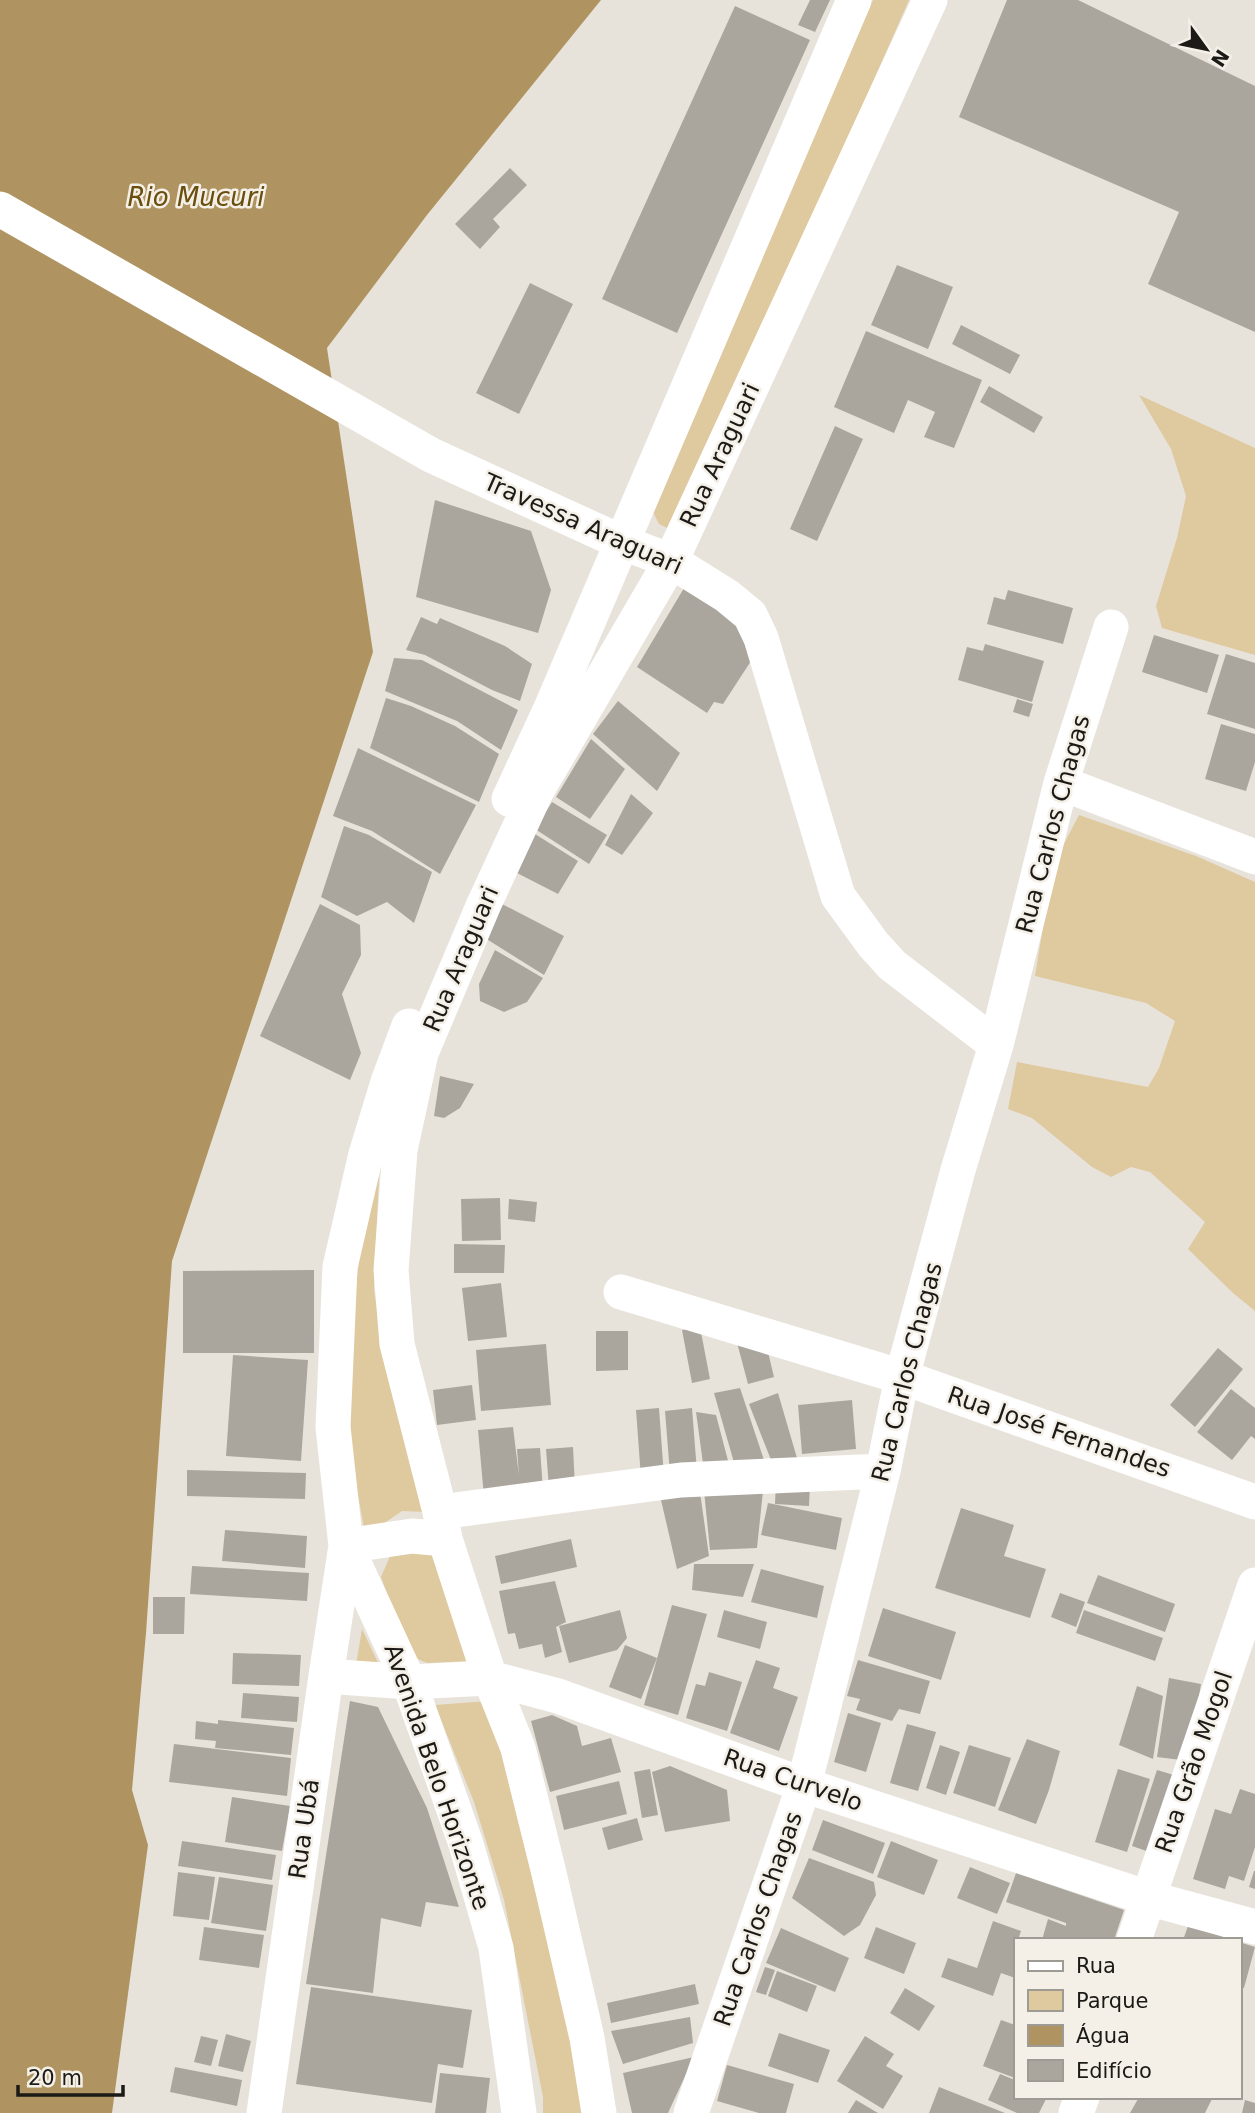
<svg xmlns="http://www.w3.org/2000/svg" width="1255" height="2113" font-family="'DejaVu Sans',sans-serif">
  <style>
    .green { fill: #dfc99f }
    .water { fill: #af9461 }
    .building { fill: #aaa69e }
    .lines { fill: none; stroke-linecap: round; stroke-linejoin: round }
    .minor { stroke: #fff; stroke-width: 35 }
    .labels { text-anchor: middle; stroke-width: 5; stroke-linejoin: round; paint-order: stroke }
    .street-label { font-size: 24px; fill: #1b1a17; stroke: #f5f0e7 }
    .water-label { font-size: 26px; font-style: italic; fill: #694e0d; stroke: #f5f0e7 }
  </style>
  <rect width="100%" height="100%" fill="#e8e3da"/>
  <path class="green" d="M873,0H909L679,523L667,528L659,524L651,508Z
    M1139,395L1255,448V655L1162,628L1156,606L1177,538L1186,496L1171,449Z
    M1079,815L1196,856L1255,882V1311L1233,1293L1188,1249L1205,1222L1150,1172L1131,1167L1111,1177L1092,1167L1032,1118L1008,1109L1017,1062L1148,1087L1159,1068L1175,1021L1146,1003L1035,976L1053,865Z
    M370,1152L380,1153L374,1289L381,1337L427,1512L402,1511L383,1524L366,1539L353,1468L347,1375Z
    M428,1544L471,1661L427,1663L409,1655L381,1577L391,1554Z
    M362,1629L382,1671H355Z
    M488,1701L591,2113H543V2097L504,1900L474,1802L435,1705Z"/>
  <path class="water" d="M0,0H601L427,215L327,348L373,652L172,1261L146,1633L132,1790L148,1845L112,2113H0Z"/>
  <path class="building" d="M810,0H830L815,32L798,25Z
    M1007,0H1078L1255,86V332L1148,284L1179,212L959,117Z
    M735,6L810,40L677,333L602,299Z
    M510,168L527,185L493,219L500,227L480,249L455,224Z
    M897,265L953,287L928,349L871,325Z
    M530,283L573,304L519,414L476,393Z
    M961,325L1020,355L1010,374L952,344Z
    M866,331L982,380L954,448L924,437L935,412L908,400L894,433L834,407Z
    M989,386L1043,417L1034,433L980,402Z
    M835,426L863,439L817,541L790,529Z
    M435,500L531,531L551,590L538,633L416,597Z
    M690,578L735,618L751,661L723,704L714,702L707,713L637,667Z
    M1008,590L1073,608L1063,644L987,624L994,597L1005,600Z
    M421,617L437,624L440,618L505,646L532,664L520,701L492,690L425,655L406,650Z
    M1154,635L1219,655L1207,693L1142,672Z
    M985,644L1044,661L1032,702L958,680L967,647L983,651Z
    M1226,654L1255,663V729L1207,714Z
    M394,658L422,660L518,710L501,750L457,721L385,691Z
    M386,698L411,706L455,726L499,754L479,802L370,748Z
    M1017,699L1033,704L1029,717L1013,712Z
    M618,701L680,753L657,791L593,734Z
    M1221,724L1255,734V762L1246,791L1205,779Z
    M591,739L625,769L590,819L556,797Z
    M358,748L476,805L440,874L372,831L333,816Z
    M631,794L653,813L622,855L605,845Z
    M552,802L607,835L589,864L535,829Z
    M344,826L369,835L432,872L414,923L387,902L357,916L321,897Z
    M535,834L578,861L558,894L517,873Z
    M320,904L360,925L361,955L342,994L361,1053L350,1080L260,1036Z
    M502,904L564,936L544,975L485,938Z
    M495,950L543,978L527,1002L504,1012L480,1001L479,984Z
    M440,1076L474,1084L460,1108L444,1118L434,1116Z
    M500,1198L501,1240L462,1241L461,1199Z
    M509,1199L537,1202L535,1222L508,1219Z
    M454,1244L505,1245L504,1273H454Z
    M314,1270V1353H183V1271Z
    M501,1283L507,1337L468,1341L462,1288Z
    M700,1327L710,1379L692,1383L682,1330Z
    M596,1331H628V1370L596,1371Z
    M736,1339L768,1352L774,1377L748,1384Z
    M546,1344L551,1405L481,1411L476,1350Z
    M1218,1348L1243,1369L1195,1427L1170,1405Z
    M233,1355L308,1360L301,1461L226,1456Z
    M472,1385L476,1420L437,1425L433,1390Z
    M740,1388L766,1466H735L714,1393Z
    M1231,1389L1255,1408V1439L1251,1436L1232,1460L1197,1432Z
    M778,1393L797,1458L771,1460L749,1404Z
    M852,1400L856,1449L802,1454L798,1405Z
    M659,1408L664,1477L641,1478L636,1410Z
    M692,1408L697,1472L670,1474L665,1411Z
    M696,1412L716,1415L731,1472L704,1471Z
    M513,1427L519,1476L517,1449L540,1448L543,1490L484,1497L478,1430Z
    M573,1447L575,1487L549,1488L546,1449Z
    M187,1470L306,1473L305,1499L187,1496Z
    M776,1482L810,1484L809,1506L775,1504Z
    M699,1485L709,1556L677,1569L658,1487Z
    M704,1491H763L757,1548L710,1550Z
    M768,1503L842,1518L836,1550L761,1535Z
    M961,1508L1014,1525L1004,1556L1046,1569L1030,1618L935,1588Z
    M225,1530L307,1536L305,1568L222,1561Z
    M571,1539L577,1567L501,1584L495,1556Z
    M694,1564H754L743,1597L692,1590Z
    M192,1566L309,1573L307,1601L190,1594Z
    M761,1569L824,1586L817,1618L751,1602Z
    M1098,1575L1175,1604L1165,1632L1087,1603Z
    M555,1581L566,1622L556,1627L562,1652L545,1658L542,1644L519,1649L515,1633L508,1634L499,1591Z
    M1060,1593L1085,1602L1076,1627L1051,1617Z
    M153,1597H185L184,1634H153Z
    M672,1605L707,1614L678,1715L644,1705Z
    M883,1608L956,1632L941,1680L868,1656Z
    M620,1610L627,1638L617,1650L569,1663L559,1626Z
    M724,1610L767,1622L760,1649L717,1637Z
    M1084,1610L1163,1638L1155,1661L1076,1633Z
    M625,1645L657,1658L641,1699L609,1687Z
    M233,1653L301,1655L299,1686L232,1684Z
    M756,1660L780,1668L773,1688L798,1697L779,1751L730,1733Z
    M858,1660L930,1681L920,1714L899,1709L892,1721L856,1710L860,1699L847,1696Z
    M709,1672L742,1682L727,1731L686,1718L696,1684L705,1686Z
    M1169,1678L1201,1684L1189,1761L1157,1757Z
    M1137,1686L1163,1696L1153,1759L1119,1745Z
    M243,1693L299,1697L297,1722L241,1718Z
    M350,1701L378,1707L427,1808L459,1907L426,1902L421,1927L381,1918L373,1993L306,1984Z
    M848,1713L881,1723L866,1772L834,1762Z
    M552,1715L577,1726L582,1746L611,1738L621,1772L550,1792L531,1721Z
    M218,1720L294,1728L291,1755L215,1748L216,1741L195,1739L196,1721L218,1724Z
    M907,1724L936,1732L918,1791L890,1783Z
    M1027,1739L1060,1751L1049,1790L1036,1824L998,1810Z
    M174,1744L291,1758L287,1796L169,1782Z
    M940,1745L960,1752L946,1795L926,1788Z
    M969,1745L1011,1758L995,1807L953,1793Z
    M670,1766L727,1790L730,1821L665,1832L652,1772Z
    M650,1769L658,1815L642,1818L634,1772Z
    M1118,1769L1150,1779L1127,1852L1095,1842Z
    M1157,1770L1184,1778L1158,1855L1132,1846Z
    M619,1781L627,1814L564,1830L556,1796Z
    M1240,1789L1255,1794V1847L1244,1881L1229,1876L1225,1889L1193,1879L1215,1809L1231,1814Z
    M232,1797L290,1806L282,1851L225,1842Z
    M637,1818L643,1840L608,1850L602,1828Z
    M823,1820L885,1843L873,1874L812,1850Z
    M182,1841L276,1855L272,1880L178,1866Z
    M891,1841L938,1860L924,1895L877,1877Z
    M809,1858L874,1882L876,1895L860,1925L844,1936L792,1898Z
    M970,1867L1010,1883L997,1914L957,1898Z
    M1254,1871H1255V1889L1249,1887Z
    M178,1872L215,1877L209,1920L173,1916Z
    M1016,1873L1124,1910L1114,1940H1042L1048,1919L1066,1926V1923L1006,1902Z
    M219,1877L273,1885L266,1931L211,1923Z
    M993,1921L1021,1931L1018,1940H1015L1013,1952L1015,1953V1978L1001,1973L993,1996L941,1977L948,1958L977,1968Z
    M1188,1926L1230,1939V1940H1183Z
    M204,1927L264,1935L259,1968L199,1960Z
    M876,1927L916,1943L904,1974L864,1958Z
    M781,1928L849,1958L835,1992L766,1963Z
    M1239,1942L1255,1947L1244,1988L1239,1987Z
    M765,1967L775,1970L766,1995L756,1992Z
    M777,1971L817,1986L807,2012L768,1996Z
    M695,1984L699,2004L611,2023L607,2003Z
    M311,1987L472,2010L463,2068L438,2064L432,2103L296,2084Z
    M905,1988L935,2006L919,2031L890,2013Z
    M690,2017L693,2043L623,2064L611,2031Z
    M1001,2020L1015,2025V2078L983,2066Z
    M779,2033L830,2050L818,2083L768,2066Z
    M226,2034L251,2041L243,2072L218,2066Z
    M201,2036L218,2040L211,2066L194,2062Z
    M865,2036L894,2054L886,2066L903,2076L883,2109L837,2081Z
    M694,2057L668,2113H632L623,2073Z
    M727,2065L794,2084L786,2113H759L717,2101Z
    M175,2067L242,2080L237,2106L170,2092Z
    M440,2073L490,2078L486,2113H435Z
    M1000,2074L1015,2080V2097H1047L1039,2113H1017L988,2100Z
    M939,2087L1005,2113H929Z
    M1134,2097H1213L1205,2113H1130L1138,2099Z
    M856,2100L878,2113H848Z
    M1245,2100L1255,2103V2113H1242Z"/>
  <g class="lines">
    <path class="minor" d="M0,209L431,455L621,542L671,561L727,596L750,615L761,638L838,896L873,944L892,965L996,1045
      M1061,783L1255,857
      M509,799L552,706L854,0
      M409,1026L388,1082L366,1154L340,1267L333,1427L346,1546L409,1682L466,1844L496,1948L519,2113
      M621,1292L902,1377L1255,1502
      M440,1512L681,1480L883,1471
      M326,1676L409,1682L490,1678L558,1696L804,1785L1148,1898L1255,1927
      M1134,1940L1255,1585
      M264,2113L326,1676L346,1546L412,1536L445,1539
      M599,2113L587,2038L548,1869L518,1748L490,1678L445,1539L440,1512L397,1344L391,1270L400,1150L421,1053L484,904L536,792L671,561L930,0
      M691,2113L804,1785L883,1471L902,1377L958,1170L996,1045L1061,783L1111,627
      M1076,2113L1082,2097"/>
  </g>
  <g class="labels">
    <g class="street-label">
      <text transform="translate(720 455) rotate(-65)" y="8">Rua Araguari</text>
      <text transform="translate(583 524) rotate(24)" y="8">Travessa Araguari</text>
      <text transform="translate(1053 824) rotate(-75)" y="8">Rua Carlos Chagas</text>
      <text transform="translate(461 959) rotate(-67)" y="8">Rua Araguari</text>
      <text transform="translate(907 1372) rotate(-76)" y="8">Rua Carlos Chagas</text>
      <text transform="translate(1059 1432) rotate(19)" y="8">Rua José Fernandes</text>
      <text transform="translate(1194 1762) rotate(-71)" y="8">Rua Grão Mogol</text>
      <text transform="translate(437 1777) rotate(71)" y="8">Avenida Belo Horizonte</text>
      <text transform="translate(793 1780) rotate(19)" y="8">Rua Curvelo</text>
      <text transform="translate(304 1829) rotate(-82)" y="8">Rua Ubá</text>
      <text transform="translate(758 1919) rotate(-71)" y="8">Rua Carlos Chagas</text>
    </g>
    <g class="water-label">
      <text x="196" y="206">Rio Mucuri</text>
    </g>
  </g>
  <rect x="1014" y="1938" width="228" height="161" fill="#f5f0e7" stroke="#9e9a94" stroke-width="2"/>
  <rect x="1028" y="1961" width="35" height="10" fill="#ffffff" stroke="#9e9a94" stroke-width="2"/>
  <text x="1076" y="1973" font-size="21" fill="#1b1a17">Rua</text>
  <rect x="1028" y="1990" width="35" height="21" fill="#dfc99f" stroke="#9e9a94" stroke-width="2"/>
  <text x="1076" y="2008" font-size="21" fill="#1b1a17">Parque</text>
  <rect x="1028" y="2025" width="35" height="21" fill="#af9461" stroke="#9e9a94" stroke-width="2"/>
  <text x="1076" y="2043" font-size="21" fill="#1b1a17">Água</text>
  <rect x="1028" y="2060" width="35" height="21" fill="#aaa69e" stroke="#9e9a94" stroke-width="2"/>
  <text x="1076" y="2078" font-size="21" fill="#1b1a17">Edifício</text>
  <g transform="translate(1206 49) rotate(123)" stroke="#f5f0e7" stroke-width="5" paint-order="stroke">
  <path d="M0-5L12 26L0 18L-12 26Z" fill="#1b1a17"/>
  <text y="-10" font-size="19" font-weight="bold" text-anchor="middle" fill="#1b1a17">N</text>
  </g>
  <path d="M18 2085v10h105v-10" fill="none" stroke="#1b1a17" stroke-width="3.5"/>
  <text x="28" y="2085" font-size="21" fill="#1b1a17" stroke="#f5f0e7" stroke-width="5" paint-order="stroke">20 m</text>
</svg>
